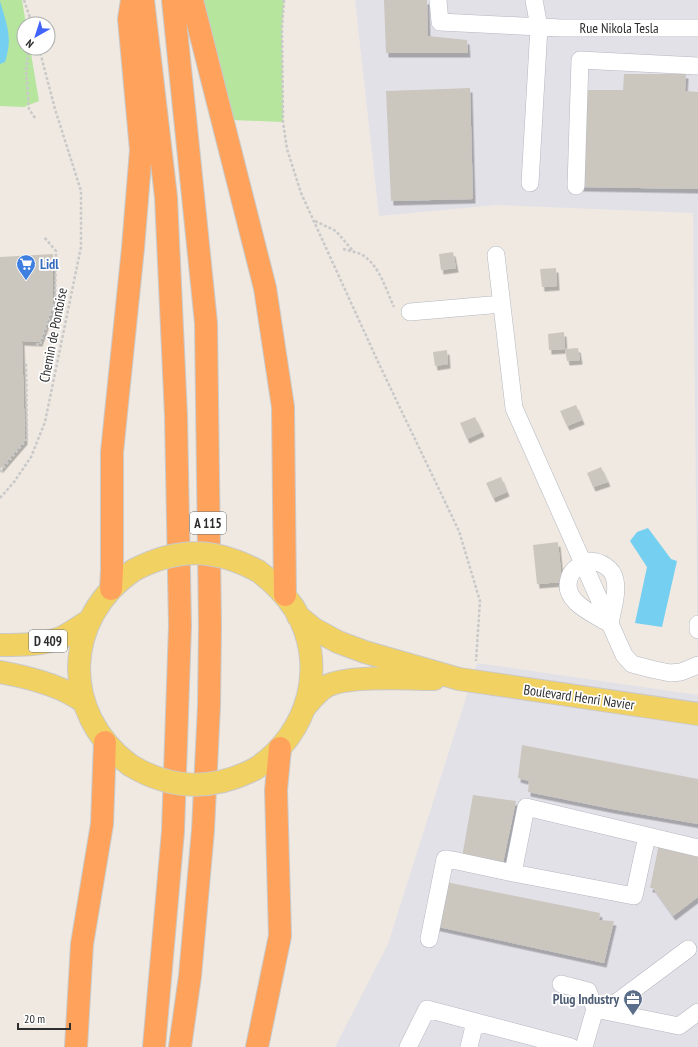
<svg xmlns="http://www.w3.org/2000/svg" width="698" height="1047" font-family="'PT Sans Narrow',sans-serif">
  <style>
    .industrial { fill: #e3e1e8 }
    .green { fill: #b6e59e }
    .water { fill: #75cff0 }
    .building { fill: #cbc7bf; filter: url(#shadow) }
    .lines { fill: none; stroke-linecap: round; stroke-linejoin: round }
    .minor-casing { stroke: #b4b7c1; stroke-width: 18 }
    .major-casing { stroke: #c9c9c9; stroke-width: 24 }
    .highway-casing { stroke: #c9c9c9; stroke-width: 24 }
    .path { stroke: #c9c9c9; stroke-width: 2.5; stroke-dasharray: 3 2; stroke-linecap: butt }
    .minor { stroke: #fff; stroke-width: 17 }
    .major { stroke: #f2d163; stroke-width: 22 }
    .highway { stroke: #ffa35c; stroke-width: 22 }
    .major-bridge-casing { stroke: #c9c9c9; stroke-width: 24; stroke-linecap: butt }
    .major-bridge { stroke: #f2d163; stroke-width: 22 }
    .labels { text-anchor: middle; stroke-width: 3.5; stroke-linejoin: round; paint-order: stroke }
    .shield { fill: #fff; stroke: #6d6d6d; stroke-width: 1 }
    .shield-label { font-size: 13px; font-weight: bold; fill: #2e2e2e }
    .street-label { font-size: 14px; fill: #2e2e2e; stroke: #fff }
    .shop-label { font-size: 14px; font-weight: bold; fill: #366cbe; stroke: #fff; text-anchor: start }
    .service-label { font-size: 14px; font-weight: bold; fill: #4e5e75; stroke: #fff; text-anchor: end }
  </style>
  <defs>
    <filter id="shadow"><feDropShadow dx="2.5" dy="4.5" stdDeviation="0" flood-color="#0004"/></filter>
  </defs>
  <rect width="100%" height="100%" fill="#efe9e1"/>
  <path class="industrial" d="M355,0H698V1047H335L388,944L477,663L698,695L693,213L496,205L379,216Z"/>
  <path class="green" d="M0,0H22L26,24H24V48H30L39,101L24,107L0,106Z
    M201,0H284L282,28L283,122L232,120Z"/>
  <path class="water" d="M0,1C7,26 13,37 5,62L0,64Z
    M648,528L671,559L677,561L662,627L635,623L647,567L630,541L637,532Z"/>
  <path class="building" d="M384,0H427L428,36L467,40L468,53H386Z
    M624,74H686L685,91L698,92V189L581,187L585,90H623Z
    M470,88L473,199L391,201L386,91Z
    M453,252L456,268L441,270L439,254Z
    M53,254V304L40,342L22,341L25,440L0,469V257Z
    M556,268L557,286L542,287L540,269Z
    M564,332L565,349L578,348L580,360L567,361L565,349L549,350L548,334Z
    M447,350L448,364L435,366L433,352Z
    M576,405L582,420L567,426L560,411Z
    M475,417L482,432L467,439L460,423Z
    M601,467L608,482L593,487L587,473Z
    M501,477L507,492L493,498L486,483Z
    M558,542L562,582L537,584L533,545Z
    M522,745L698,779V824L612,809L528,792L529,781L518,778Z
    M473,795L516,801L503,863L462,857Z
    M659,844L698,855V897L673,916L653,888H650Z
    M446,882L600,913L599,920L614,921L604,963L434,926Z"/>
  <g class="lines">
    <defs>
      <path id="minor" d="M438,0L440,22L561,28H698
        M530,183L539,27L534,0
        M576,186L580,60L698,66
        M496,255L514,408L624,655L632,664L651,669L670,673L681,672L698,665
        M410,312L502,304
        M589,561C600,561 613,568 615,580C618,593 612,611 610,624C594,614 562,602 569,579C571,569 581,564 589,561Z
        M698,624V630
        M513,873L526,807L698,848
        M429,939L445,859L457,861L513,873L634,896L647,836
        M561,984L588,991L595,1009
        M605,1011L688,949
        M408,1047L427,1009L571,1047
        M469,1047L475,1022
        M584,1047L595,1009L679,1026L698,1012"/>
      <path id="major" d="M298,616L314,629L338,642L365,652L459,679L698,714
        M0,645C20,645 44,645 63,637C72,632 81,626 90,620
        M0,672C28,677 61,685 84,702
        M305,707C311,700 318,691 327,686C347,675 409,679 434,679
        M130,765C60,713 63,618 134,570
        M255,769C309,734 329,664 294,608C284,593 272,581 258,571"/>
      <path id="highway" d="M143,0L166,197L176,416L180,626L173,831L154,1047
        M173,0L206,323L210,626L209,706L203,830L190,976L180,1047
        M192,0L265,288L283,407L285,595
        M111,589L112,570V452L133,248L141,150L129,19L132,0
        M76,1047L82,944L102,824L105,742
        M257,1047L280,936L276,790L280,748"/>
    </defs>
    <use href="#minor" class="minor-casing"/>
    <use href="#major" class="major-casing"/>
    <use href="#highway" class="highway-casing"/>
    <path class="path" d="M24,0L32,24
      M284,0L282,28L283,122L287,149L301,193L379,364L459,531L480,601L476,661
      M35,118L29,109L26,71L28,53L39,48
      M315,221L336,231L353,251
      M343,249C350,251 358,252 364,256C380,267 386,290 394,307
      M36,344L40,345L55,302L56,251L44,237
      M0,472L27,439L26,362
      M0,498L14,482L31,457L45,422L81,247V191L55,109L39,48"/>
    <use href="#minor" class="minor"/>
    <use href="#major" class="major"/>
    <use href="#highway" class="highway"/>
    <defs>
      <path id="major-bridge" d="M134,570C178,547 215,548 258,571
        M130,765C171,790 212,791 255,769"/>
    </defs>
    <use href="#major-bridge" class="major-bridge-casing"/>
    <use href="#major-bridge" class="major-bridge"/>
  </g>
  <defs>
    <symbol id="supermarket-pin" viewBox="-11 -11 22 30"><path d="M0 17L-7.5 6A9.5 9.5 0 1 1 7.5 6Z" fill="#3f7fe0" stroke="#fff"/><path d="M-6-5.5h2.5l.6 2H6L4.5 2H-2.5L-4.4-4H-6ZM-1.5 3.2a1.3 1.3 0 1 0 .1 0ZM3 3.2a1.3 1.3 0 1 0 .1 0Z" fill="#fff"/></symbol>
    <symbol id="office-pin" viewBox="-11 -11 22 30"><path d="M0 17L-7.5 6A9.5 9.5 0 1 1 7.5 6Z" fill="#5c6f8a" stroke="#fff"/><path d="M-6-3h4V-5.5h4V-3h4V5H-6ZM-1-4.5V-3h2v-1.5ZM-6 0V1H6V0Z" fill="#fff"/></symbol>
  </defs>
  <g fill-rule="evenodd">
    <use href="#supermarket-pin" x="15" y="253" width="22" height="30"/>
    <use href="#office-pin" x="622" y="988" width="22" height="30"/>
  </g>
  <g class="labels">
    <g class="shield">
      <rect x="190" y="512" width="36" height="22" rx="3"/>
      <rect x="29" y="630" width="38" height="22" rx="3"/>
    </g>
    <g class="shield-label">
      <text x="208" y="528">A 115</text>
      <text x="48" y="646">D 409</text>
    </g>
    <g class="street-label">
      <text x="619" y="33">Rue Nikola Tesla</text>
      <text transform="translate(53 335) rotate(-79)" y="5">Chemin de Pontoise</text>
      <text transform="translate(579 697) rotate(8)" y="5">Boulevard Henri Navier</text>
    </g>
    <g class="shop-label">
      <text x="40" y="269">Lidl</text>
    </g>
    <g class="service-label">
      <text x="619" y="1004">Plug Industry</text>
    </g>
  </g>
  <g transform="translate(36 36) rotate(219)"><circle r="19" fill="#ffffff" stroke="#ababab"/>
  <path d="M0-3L7 15L0 10L-7 15Z" fill="#4264fb"/>
  <text y="-6" font-size="11" font-weight="bold" text-anchor="middle" fill="#2e2e2e">N</text>
  </g>
  <path d="M18 1023v6h52v-6" fill="none" stroke="#2e2e2e" stroke-width="2"/>
  <text x="24" y="1023" font-size="12" fill="#2e2e2e" stroke="#ffffff" stroke-width="3" paint-order="stroke">20 m</text>
</svg>
